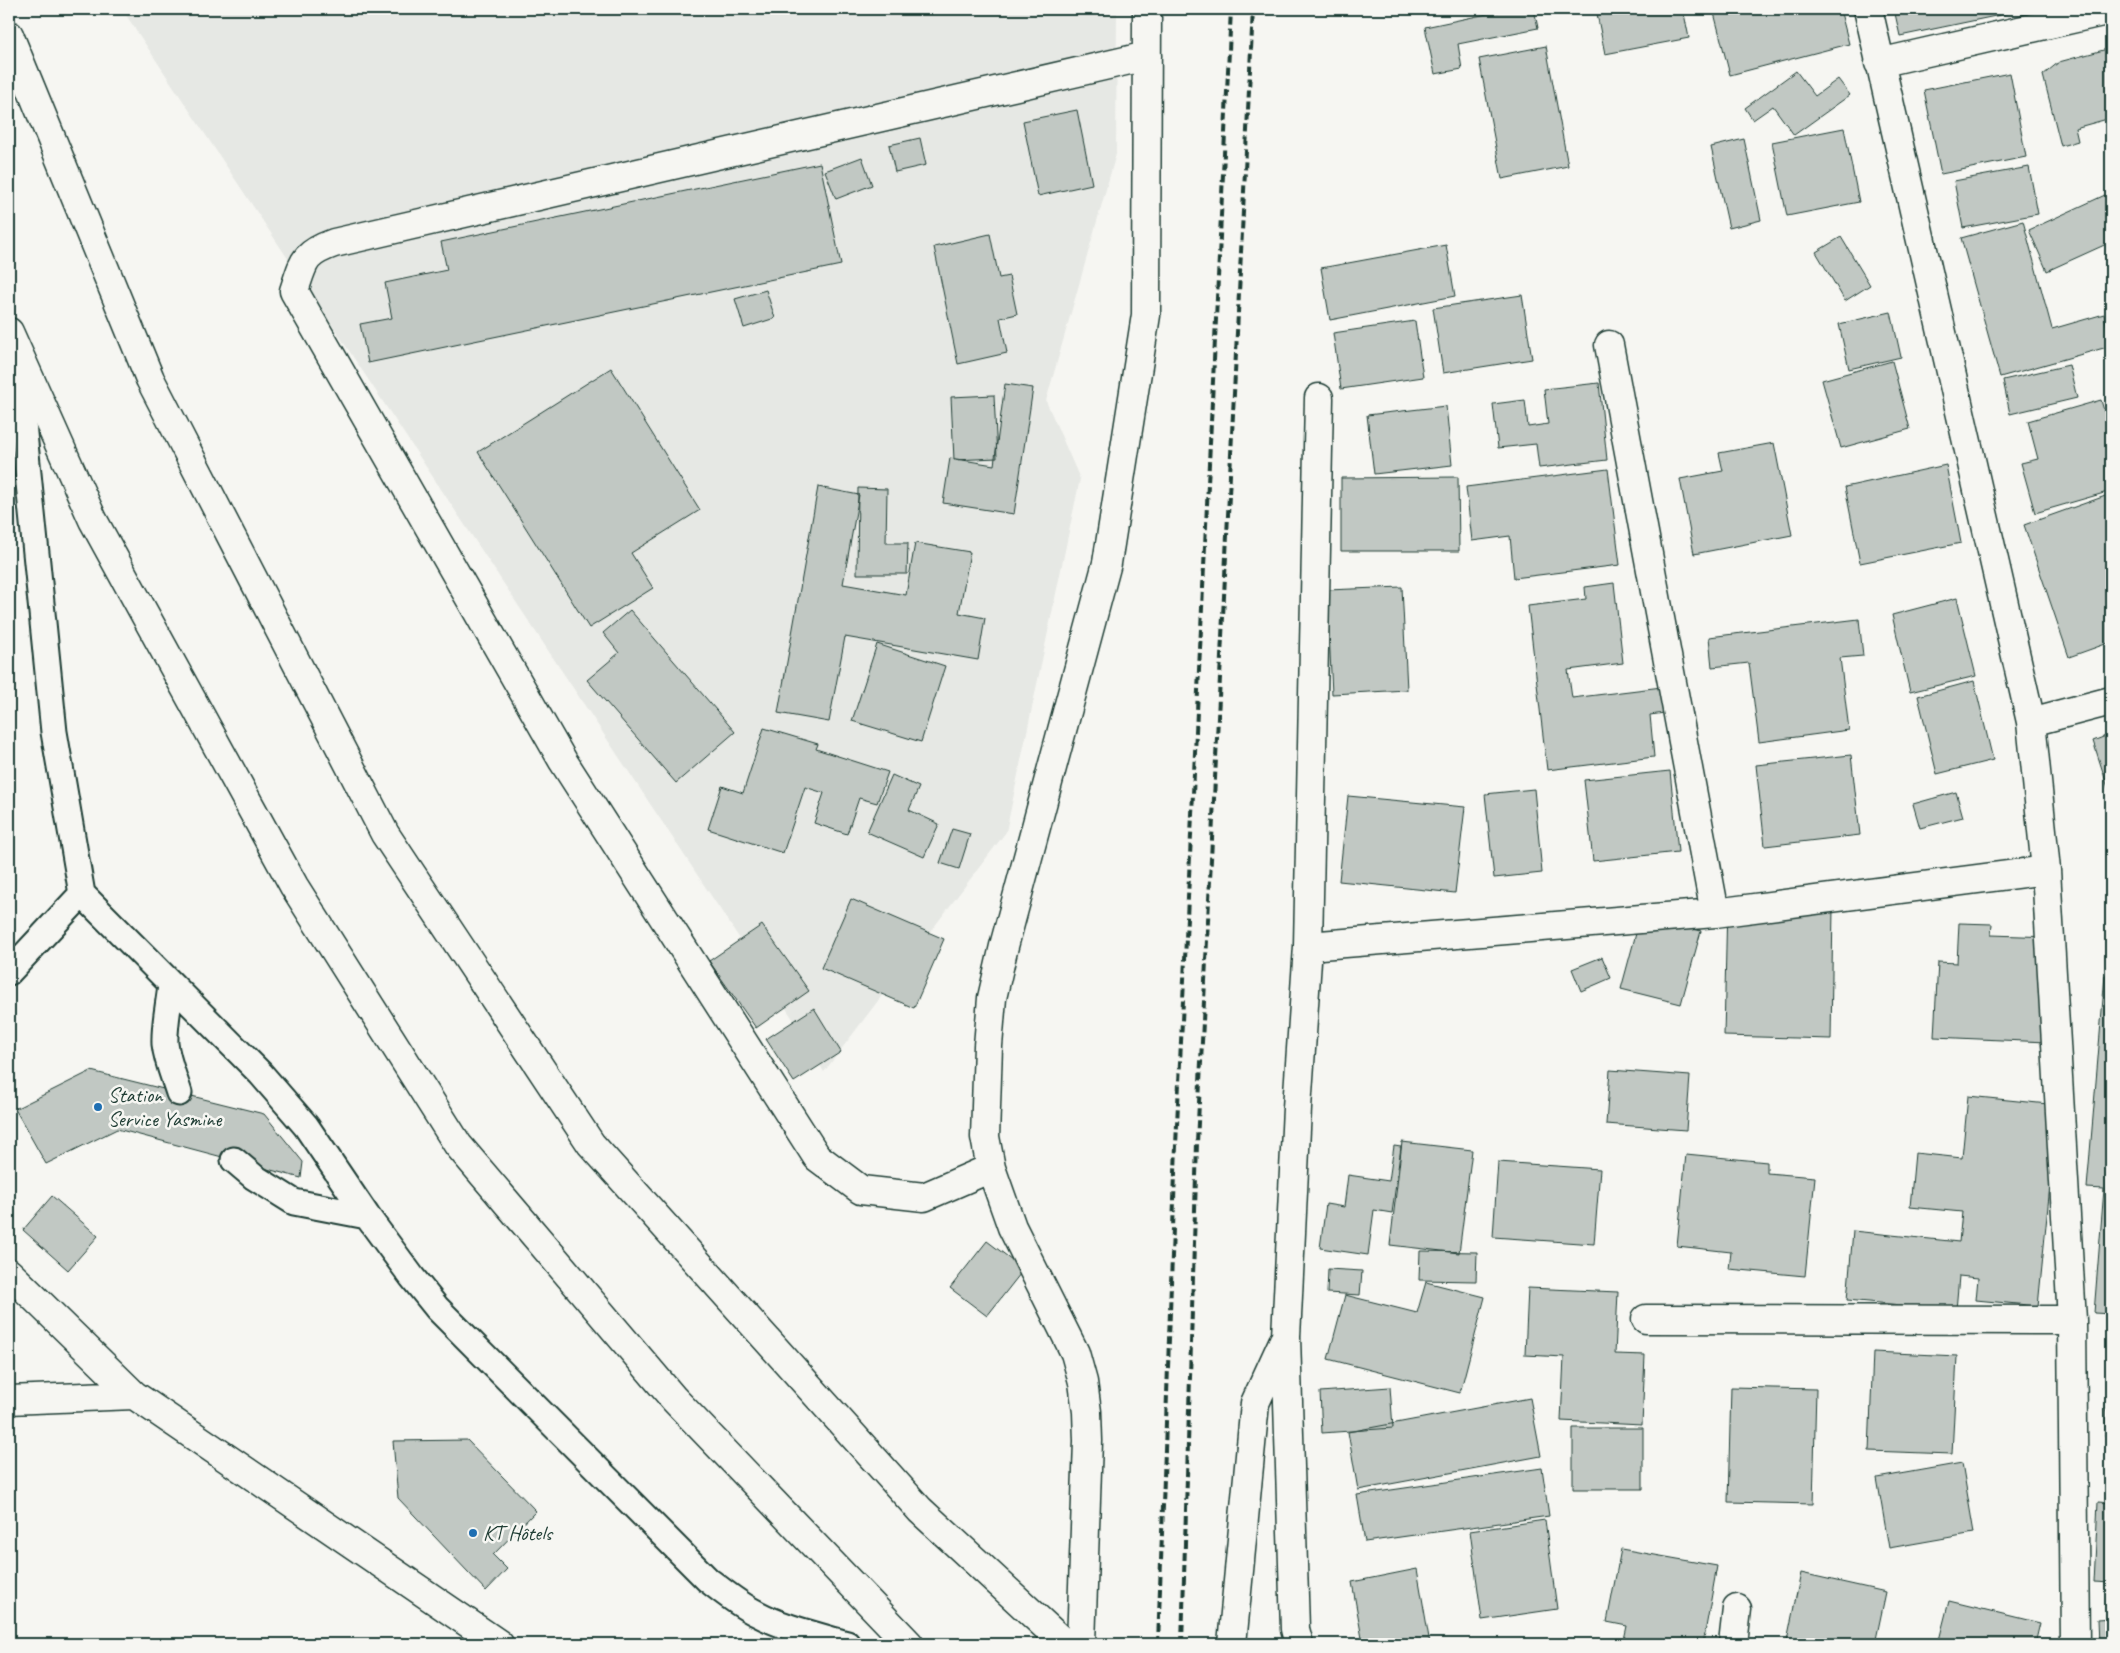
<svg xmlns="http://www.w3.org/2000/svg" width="2120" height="1653" font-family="Caveat,sans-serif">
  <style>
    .built { fill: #e6e8e4 }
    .building { fill: #c1c8c3; stroke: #1f3d34 }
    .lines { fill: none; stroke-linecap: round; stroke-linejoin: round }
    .lane-casing { stroke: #1f3d34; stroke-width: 29 }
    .street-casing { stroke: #1f3d34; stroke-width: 31 }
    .highway-casing { stroke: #1f3d34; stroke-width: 31 }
    .lane { stroke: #f6f6f2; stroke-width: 25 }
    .street { stroke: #f6f6f2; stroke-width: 28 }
    .highway { stroke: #f6f6f2; stroke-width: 28 }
    .rail { stroke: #1f3d34; stroke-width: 4; stroke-dasharray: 8 4; stroke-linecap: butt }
    .poi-dot { fill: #1f6fb2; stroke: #f6f6f2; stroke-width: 2 }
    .labels { text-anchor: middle; stroke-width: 5; stroke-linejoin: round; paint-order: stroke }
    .poi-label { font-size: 21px; fill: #1f3d34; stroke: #f6f6f2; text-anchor: start }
  </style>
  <rect width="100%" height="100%" fill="#f6f6f2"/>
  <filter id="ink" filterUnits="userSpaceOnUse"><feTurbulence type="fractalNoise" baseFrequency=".02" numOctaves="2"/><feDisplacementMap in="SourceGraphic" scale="10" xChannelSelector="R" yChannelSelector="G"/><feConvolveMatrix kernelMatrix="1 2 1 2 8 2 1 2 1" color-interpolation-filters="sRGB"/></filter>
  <g filter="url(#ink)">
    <path class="built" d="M122,9H1117L1116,154L1046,401L1080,479L1006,832L824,1072L795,1022Z"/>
    <path class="building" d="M1511,9H1534L1538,28L1458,44L1462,69L1435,74L1425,27Z
      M1596,9H1683L1689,38L1605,54Z
      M1713,9H1840L1849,44L1730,75Z
      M1894,9H2029L1900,36Z
      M1546,46L1568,166L1502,179L1479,59Z
      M2111,48V118L2075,128L2078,141L2061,146L2043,75L2059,62Z
      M1796,71L1815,96L1838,79L1850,95L1794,135L1773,106L1753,120L1745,108Z
      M2010,73L2026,157L1941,174L1924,90Z
      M1077,110L1092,184L1038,196L1023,121Z
      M1844,128L1859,202L1787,216L1772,142Z
      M920,138L926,165L895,172L889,145Z
      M1744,139L1761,220L1729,228L1711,147Z
      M862,157L872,185L836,199L825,171Z
      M820,163L841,265L368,363L360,324L392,318L385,283L447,270L441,242Z
      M2029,167L2038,214L1963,228L1954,181Z
      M2105,195L2111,208V242L2047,271L2029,230Z
      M2023,221L2052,329L2104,314L2111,346L2000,377L1961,238Z
      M990,234L999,278L1009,276L1017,314L1000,318L1007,353L958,364L934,247Z
      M1841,237L1870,285L1845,301L1816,252Z
      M1446,245L1455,296L1330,320L1321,268Z
      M766,290L775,318L744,328L735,299Z
      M1522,295L1532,359L1443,373L1433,308Z
      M1891,312L1901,357L1849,369L1839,324Z
      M1415,321L1423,377L1341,389L1333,333Z
      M1892,361L1910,429L1841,448L1822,380Z
      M2069,365L2077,398L2010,414L2003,380Z
      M611,368L700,510L631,553L653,588L589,628L478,452Z
      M1599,383L1607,460L1539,468L1536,444L1498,448L1493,404L1525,400L1528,427L1548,424L1544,389Z
      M1005,384L1033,388L1014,514L943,503L950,458L994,465Z
      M994,395L997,458L954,460L951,397Z
      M2101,400L2111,436V491L2035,513L2021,463L2038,459L2028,421Z
      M1446,406L1452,465L1374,474L1367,415Z
      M1774,443L1792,535L1694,554L1680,479L1723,471L1719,453Z
      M1946,465L1961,543L1860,563L1845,487Z
      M1608,469L1620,565L1514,578L1510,536L1472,541L1466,487Z
      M1458,477L1459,551H1341V478Z
      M818,487L859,495L843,584L906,595L915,543L970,552L959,613L985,618L978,660L845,637L829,722L778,713Z
      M858,488L887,489L886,543H908L907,574H857Z
      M2111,494V570L2108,571L2111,581V642L2069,657L2024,525Z
      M1614,583L1623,663L1568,670L1572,698L1670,686L1672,712L1650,715L1654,757L1547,770L1528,606L1586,599L1585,587Z
      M1402,587L1407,690L1332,694L1327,590Z
      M1957,598L1976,676L1910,692L1892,615Z
      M630,610L735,732L676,783L587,680L619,653L603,633Z
      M1859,619L1863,656L1840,658L1849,730L1759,742L1749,663L1712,667L1709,637Z
      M877,644L945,666L921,742L852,721Z
      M1974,681L1993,760L1937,774L1918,696Z
      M764,728L818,744L816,749L888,772L877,803L859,798L847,834L814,823L824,793L805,787L783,853L708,829L722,786L743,793Z
      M2111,734V797L2093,741Z
      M1851,755L1860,835L1765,846L1756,765Z
      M1670,771L1678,852L1593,861L1584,780Z
      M892,775L919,787L909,810L939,824L924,857L867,832Z
      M1534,789L1542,873L1494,878L1485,794Z
      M1956,792L1963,817L1920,828L1913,804Z
      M1348,796L1465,807L1455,893L1339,881Z
      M952,829L970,834L959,869L940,863Z
      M2111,837V906L2108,838Z
      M851,899L944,939L914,1008L821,968Z
      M1727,904L1833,907L1831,1039L1724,1036Z
      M1641,915L1701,931L1681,1004L1621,989Z
      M1959,923L1992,924L1991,935L2051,937L2047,1042L1934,1037L1938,962L1957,963Z
      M762,925L809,991L756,1028L709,961Z
      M1602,957L1611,978L1581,991L1572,969Z
      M2105,975L2111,976V1314L2094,1313L2104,1189L2087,1188Z
      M814,1008L841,1052L794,1082L766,1039Z
      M1610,1070L1690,1076L1686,1130L1606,1124Z
      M91,1071L264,1114L303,1162L301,1178L117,1129L46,1164L15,1109Z
      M1968,1096L2058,1105L2038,1306L1976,1300L1978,1278L1959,1276L1956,1310L1847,1300L1853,1231L1959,1242L1962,1212L1910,1207L1915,1153L1962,1158Z
      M1402,1142L1472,1150L1459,1253L1390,1245Z
      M1394,1146L1401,1147L1392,1213L1374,1210L1368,1255L1320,1248L1326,1204L1344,1207L1348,1175L1389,1181Z
      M1686,1154L1767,1162V1173L1815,1177L1805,1276L1729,1269L1731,1252L1677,1246Z
      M1498,1162L1600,1169L1594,1244L1493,1237Z
      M52,1196L98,1236L68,1270L23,1230Z
      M987,1241L1024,1269L987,1316L950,1288Z
      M1420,1251L1477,1252L1476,1281L1419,1280Z
      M1328,1269L1362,1271L1360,1295L1327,1293Z
      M1426,1282L1485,1297L1460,1393L1328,1359L1345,1295L1417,1313Z
      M1528,1288L1618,1292L1615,1354L1645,1355L1642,1425L1561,1421L1564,1357L1525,1355Z
      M1873,1352L1957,1356L1952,1454L1869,1451Z
      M2109,1354H2111V1437H2105Z
      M1390,1387L1393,1428L1322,1433L1320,1392Z
      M1731,1387L1816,1389L1813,1504L1728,1502Z
      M1530,1398L1541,1456L1358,1490L1348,1432Z
      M1573,1428H1643V1489H1573Z
      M467,1440L536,1511L493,1555L507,1569L486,1591L398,1498L393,1441Z
      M1962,1463L1974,1533L1889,1548L1877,1478Z
      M1542,1468L1549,1516L1365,1542L1357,1495Z
      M2098,1502L2111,1503V1583L2094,1582Z
      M1545,1520L1557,1609L1482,1620L1470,1531Z
      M1621,1549L1717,1566L1703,1644H1623L1627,1626L1607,1622Z
      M1417,1569L1430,1644H1363L1352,1582Z
      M1801,1573L1886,1592L1875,1644H1809L1787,1640Z
      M1949,1601L2040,1623L2035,1644H1938Z
      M2111,1619V1644H2098L2097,1620Z"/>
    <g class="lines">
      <defs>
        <path id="lane" d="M16,354L54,732L82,894L261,1074L306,1126L367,1216L412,1277L437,1308L708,1580C724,1592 738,1604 756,1613C784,1628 817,1635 847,1644
          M9,972L82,894
          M171,985C169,1004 164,1025 165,1044C167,1061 174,1077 179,1093
          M234,1160L254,1177L294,1202L367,1216"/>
        <path id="street" d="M1868,9L2031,722L2111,701
          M1879,63L2111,10
          M1609,345L1715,913
          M1308,946L1715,913L2046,870
          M991,1168L924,1197L861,1190L817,1157L563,761L294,291C304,261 303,254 334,243L1147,56
          M9,1273L134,1395L499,1644
          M1646,1319L2072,1320L2046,870L2031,722
          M2072,1320L2075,1644
          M9,1400L134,1395
          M1081,1644L1088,1441L1087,1412L1083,1382L1075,1353L1012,1227L991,1168L985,1137L988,1046L992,998L1004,946L1107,563L1146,315L1147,9
          M1232,1644L1255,1403L1283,1342
          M1299,1644L1295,1629L1286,1337L1297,1108L1308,946L1319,398
          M1733,1644L1737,1609"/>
        <path id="highway" d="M9,35L150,379L385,834L591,1144L920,1510L1065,1644
          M9,332L93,520L294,886L458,1145L674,1399L909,1644"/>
      </defs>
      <use href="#lane" class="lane-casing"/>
      <use href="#street" class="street-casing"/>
      <use href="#highway" class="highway-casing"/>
      <use href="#lane" class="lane"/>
      <use href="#street" class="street"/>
      <use href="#highway" class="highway"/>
      <path class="rail" d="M1158,1644L1176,1145L1231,9
        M1182,1644L1197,1143L1253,9"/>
    </g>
  </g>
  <g class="poi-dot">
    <circle cx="98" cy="1107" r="5"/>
    <circle cx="473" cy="1533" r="5"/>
  </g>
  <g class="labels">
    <g class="poi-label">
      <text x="108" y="1102">Station<tspan x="108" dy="24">Service Yasmine</tspan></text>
      <text x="483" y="1540">KT Hôtels</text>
    </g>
  </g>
  <rect width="2120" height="1653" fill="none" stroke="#f6f6f2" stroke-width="30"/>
  <rect x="15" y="15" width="2090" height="1623" fill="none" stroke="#1f3d34" stroke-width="2" filter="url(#ink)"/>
</svg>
